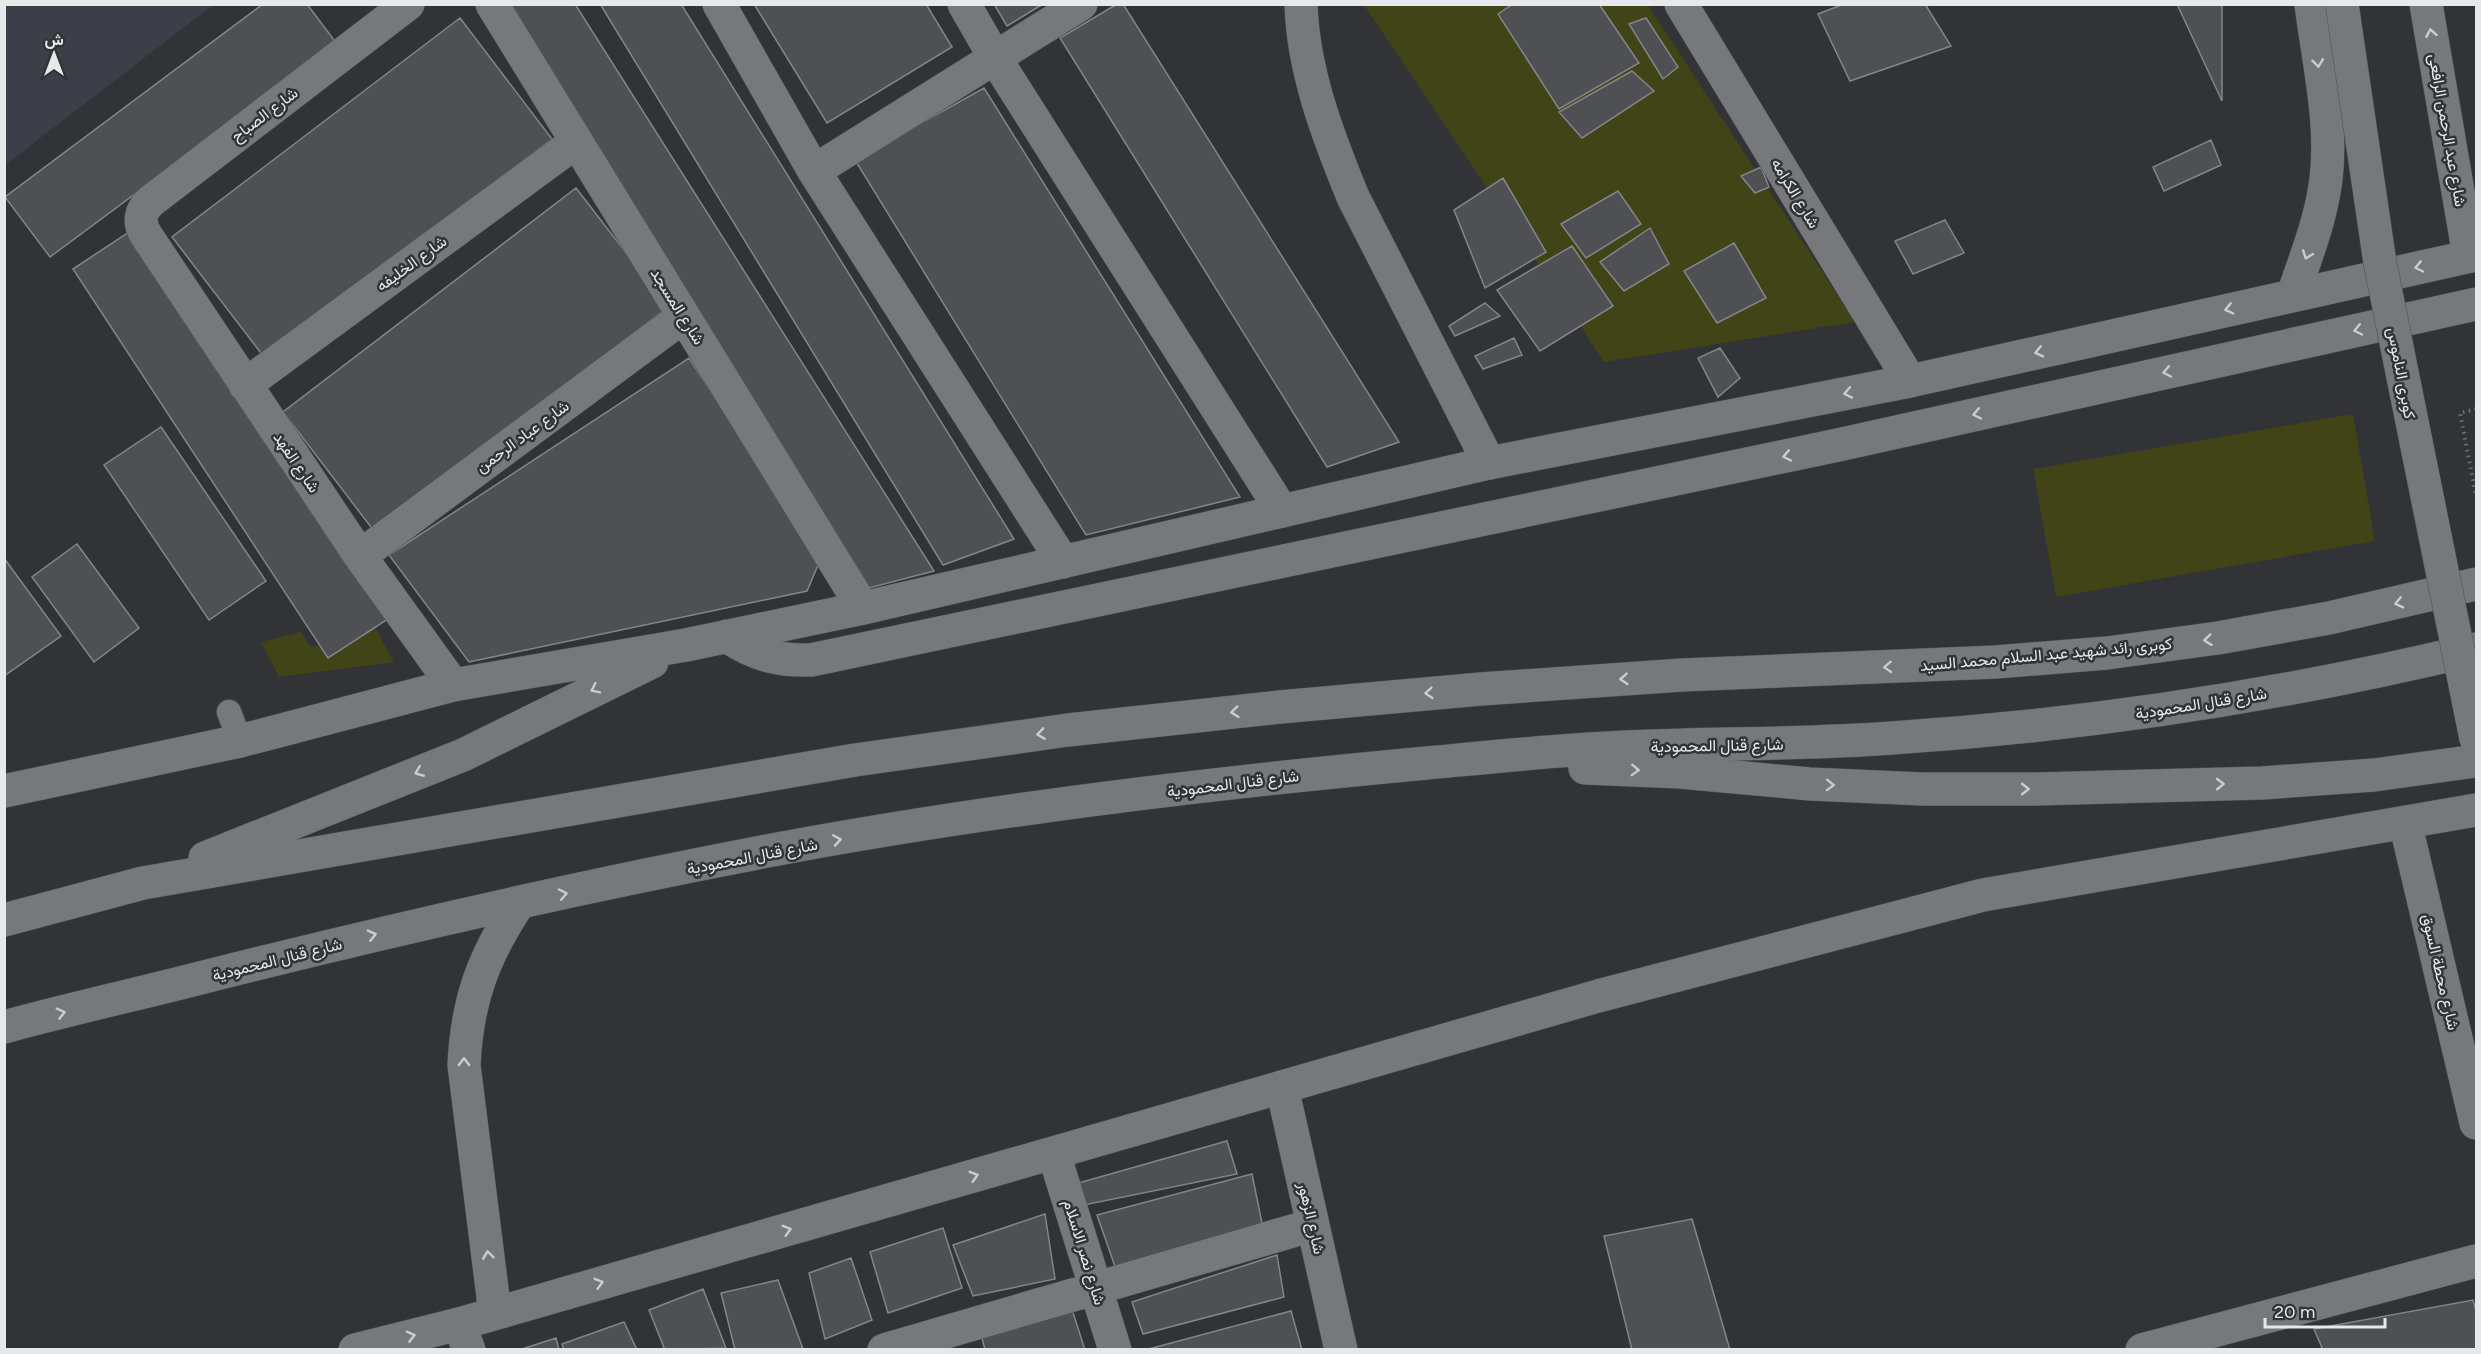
<svg xmlns="http://www.w3.org/2000/svg" width="2481" height="1354" font-family="Figtree,Vazirmatn,sans-serif">
  <style>
    .built { fill: #3d3f48 }
    .green { fill: #404417 }
    .building { fill: #4f5054; stroke: #84858a; stroke-width: 1.5 }
    .lines { fill: none; stroke-linecap: round; stroke-linejoin: round }
    .service-casing { stroke: #4f5053; stroke-width: 26 }
    .minor-casing { stroke: #4f5053; stroke-width: 34 }
    .tertiary-casing { stroke: #4f5053; stroke-width: 34 }
    .secondary-casing { stroke: #4f5053; stroke-width: 34 }
    .path { stroke: #707174; stroke-width: 4; stroke-dasharray: 1.5 4.5; stroke-linecap: butt }
    .service { stroke: #77787c; stroke-width: 24 }
    .minor { stroke: #77787c; stroke-width: 33 }
    .tertiary { stroke: #77787c; stroke-width: 33 }
    .secondary { stroke: #77787c; stroke-width: 33 }
    .tertiary-bridge-casing { stroke: #4f5053; stroke-width: 34; stroke-linecap: butt }
    .tertiary-bridge { stroke: #77787c; stroke-width: 33 }
    .oneway { stroke: #cbccce }
    .labels { text-anchor: middle; stroke-width: 5; stroke-linejoin: round; paint-order: stroke }
    .street-label { font-size: 16px; fill: #e7e8ea; stroke: #323337 }
  </style>
  <rect width="100%" height="100%" fill="#323337"/>
  <path class="built" d="M5,4H213V5L5,165Z"/>
  <path class="green" d="M1364,5H1648L1855,322L1604,362Z
    M2353,414L2375,541L2056,597L2033,469Z
    M366,611L394,662L279,677L261,642L301,632L311,647L349,640Z"/>
  <path class="building" d="M263,4H307L337,44L50,257L5,197Z
    M501,4H575L934,571L865,589Z
    M600,4H681L1014,539L943,565Z
    M754,4H926L952,47L827,123Z
    M994,4H1043L1007,26Z
    M1117,4H1123L1399,442L1327,467L1060,38Z
    M1513,4H1599L1639,63L1559,109L1498,14Z
    M1844,4H1925L1951,46L1850,81L1818,14Z
    M2177,4H2222V101Z
    M460,18L552,139L264,357L172,237Z
    M1646,18L1678,67L1663,79L1629,24Z
    M1632,71L1654,91L1582,138L1559,112Z
    M984,88L1240,497L1086,535L855,160Z
    M2211,140L2221,165L2164,191L2153,167Z
    M1761,167L1769,187L1755,193L1741,176Z
    M1503,178L1546,252L1485,288L1454,210Z
    M576,188L668,307L374,531L283,412Z
    M1618,191L1641,224L1586,258L1561,224Z
    M1945,220L1964,253L1913,274L1895,241Z
    M1650,228L1669,264L1624,291L1600,262Z
    M132,230L388,619L328,658L73,269Z
    M1734,243L1766,298L1717,323L1684,271Z
    M1572,246L1613,306L1540,351L1497,290Z
    M1485,303L1500,316L1455,336L1449,326Z
    M1514,338L1522,355L1483,369L1475,356Z
    M1720,348L1740,378L1718,397L1698,358Z
    M689,358L821,558L807,591L469,662L389,555Z
    M161,427L266,581L209,620L104,465Z
    M77,544L139,628L94,662L32,577Z
    M4,558L61,636L4,676Z
    M1227,1141L1237,1174L1084,1205L1075,1184Z
    M1252,1174L1264,1233L1119,1278L1097,1215Z
    M1045,1214L1055,1279L973,1296L953,1245Z
    M1692,1219L1730,1350H1632L1604,1236Z
    M943,1228L962,1288L888,1313L870,1252Z
    M1277,1255L1284,1297L1143,1334L1132,1302Z
    M851,1258L872,1320L825,1339L809,1273Z
    M778,1280L803,1349L735,1350L721,1293Z
    M703,1289L726,1348L665,1350L649,1310Z
    M1069,1300L1085,1350H985L978,1322Z
    M2473,1300L2476,1311V1350H2323L2314,1329Z
    M1291,1311L1302,1350H1145Z
    M624,1322L637,1350H564L562,1344Z
    M556,1338L559,1350H519Z"/>
  <g class="lines">
    <defs>
      <path id="service" d="M229,712L240,741"/>
      <path id="minor" d="M408,4L151,201C140,211 138,222 146,235L360,556L453,685
        M492,4L863,608
        M719,4L814,171L1063,562
        M964,4L995,58L1282,511
        M1301,4C1303,71 1328,136 1353,197L1489,463
        M1681,4L1910,381
        M814,171L1081,4
        M245,385L576,142
        M360,556L684,316
        M1282,1087L1341,1350
        M1054,1154L1115,1350
        M459,1324L469,1350
        M884,1350L1313,1225
        M2142,1350L2476,1261"/>
      <path id="tertiary" d="M2426,4L2469,256
        M2293,295C2306,256 2321,220 2326,179C2333,122 2318,61 2311,4
        M2405,822L2476,1123
        M355,1350L459,1324L1598,996L1983,895L2476,810"/>
      <path id="secondary" d="M727,636C754,655 779,661 811,660L1838,445L2476,304
        M1585,768L1680,772L1810,784L1923,789H2036L2262,783L2374,775L2476,761
        M4,791L240,741L453,685L686,645L863,608L1489,463L1910,381L2476,255
        M205,858L463,755L652,662
        M4,920L143,883L855,760L1068,730L1280,707L1481,689L1682,675L1996,662L2107,653L2218,638L2329,618L2476,584
        M4,1027C73,1008 143,993 212,975C399,928 588,885 778,849C992,809 1210,783 1427,763C1502,756 1578,748 1653,746C1733,743 1812,744 1892,738C2089,725 2285,695 2476,649
        M495,1313L464,1065C467,1001 483,957 519,903"/>
    </defs>
    <use href="#service" class="service-casing"/>
    <use href="#minor" class="minor-casing"/>
    <use href="#tertiary" class="tertiary-casing"/>
    <use href="#secondary" class="secondary-casing"/>
    <path class="path" d="M2476,409L2460,413L2476,496"/>
    <use href="#service" class="service"/>
    <use href="#minor" class="minor"/>
    <use href="#tertiary" class="tertiary"/>
    <use href="#secondary" class="secondary"/>
    <defs>
      <path id="tertiary-bridge" d="M2342,4L2380,263L2476,739"/>
    </defs>
    <use href="#tertiary-bridge" class="tertiary-bridge-casing"/>
    <use href="#tertiary-bridge" class="tertiary-bridge"/>
  </g>
  <defs><path id="oneway-chevron" d="M-2-3.5L2.5 0L-2 3.5" fill="none" stroke-width="1.6" stroke-linecap="round" stroke-linejoin="round" transform="scale(1.5)"/></defs>
  <g class="oneway">
    <use href="#oneway-chevron" transform="translate(2431 33) rotate(-100)"/>
    <use href="#oneway-chevron" transform="translate(2318 63) rotate(83)"/>
    <use href="#oneway-chevron" transform="translate(2307 255) rotate(111)"/>
    <use href="#oneway-chevron" transform="translate(2419 267) rotate(168)"/>
    <use href="#oneway-chevron" transform="translate(2229 309) rotate(167)"/>
    <use href="#oneway-chevron" transform="translate(2358 330) rotate(168)"/>
    <use href="#oneway-chevron" transform="translate(2039 352) rotate(167)"/>
    <use href="#oneway-chevron" transform="translate(2167 372) rotate(168)"/>
    <use href="#oneway-chevron" transform="translate(1848 393) rotate(169)"/>
    <use href="#oneway-chevron" transform="translate(1977 414) rotate(168)"/>
    <use href="#oneway-chevron" transform="translate(1787 456) rotate(168)"/>
    <use href="#oneway-chevron" transform="translate(2399 603) rotate(167)"/>
    <use href="#oneway-chevron" transform="translate(2208 640) rotate(173)"/>
    <use href="#oneway-chevron" transform="translate(1888 667) rotate(178)"/>
    <use href="#oneway-chevron" transform="translate(1624 679) rotate(176)"/>
    <use href="#oneway-chevron" transform="translate(595 689) rotate(154)"/>
    <use href="#oneway-chevron" transform="translate(1429 693) rotate(175)"/>
    <use href="#oneway-chevron" transform="translate(1235 712) rotate(174)"/>
    <use href="#oneway-chevron" transform="translate(1041 734) rotate(172)"/>
    <use href="#oneway-chevron" transform="translate(1635 770) rotate(2)"/>
    <use href="#oneway-chevron" transform="translate(419 772) rotate(158)"/>
    <use href="#oneway-chevron" transform="translate(2220 784) rotate(-1)"/>
    <use href="#oneway-chevron" transform="translate(1830 785) rotate(2)"/>
    <use href="#oneway-chevron" transform="translate(2025 789)"/>
    <use href="#oneway-chevron" transform="translate(837 840) rotate(-9)"/>
    <use href="#oneway-chevron" transform="translate(563 894) rotate(-12)"/>
    <use href="#oneway-chevron" transform="translate(372 935) rotate(-13)"/>
    <use href="#oneway-chevron" transform="translate(61 1013) rotate(-14)"/>
    <use href="#oneway-chevron" transform="translate(464 1062) rotate(-90)"/>
    <use href="#oneway-chevron" transform="translate(974 1176) rotate(-16)"/>
    <use href="#oneway-chevron" transform="translate(787 1230) rotate(-16)"/>
    <use href="#oneway-chevron" transform="translate(488 1255) rotate(-97)"/>
    <use href="#oneway-chevron" transform="translate(599 1283) rotate(-16)"/>
    <use href="#oneway-chevron" transform="translate(411 1336) rotate(-14)"/>
  </g>
  <g class="labels">
    <g class="street-label">
      <text transform="translate(264 114) rotate(-37)" y="6">شارع الصباح</text>
      <text transform="translate(2448 130) rotate(80)" y="6">شارع عبد الرحمن الرافعى</text>
      <text transform="translate(1796 193) rotate(59)" y="6">شارع الكرامه</text>
      <text transform="translate(411 263) rotate(-36)" y="6">شارع الخليفه</text>
      <text transform="translate(678 306) rotate(58)" y="6">شارع المسجد</text>
      <text transform="translate(2402 373) rotate(79)" y="6">كوبرى الناموس</text>
      <text transform="translate(522 436) rotate(-36)" y="6">شارع عباد الرحمن</text>
      <text transform="translate(297 462) rotate(56)" y="6">شارع الفهد</text>
      <text transform="translate(2046 654) rotate(-5)" y="6">كوبرى رائد شهيد عبد السلام محمد السيد</text>
      <text transform="translate(2201 703) rotate(-9)" y="6">شارع قنال المحمودية</text>
      <text transform="translate(1717 745) rotate(-1)" y="6">شارع قنال المحمودية</text>
      <text transform="translate(1233 783) rotate(-7)" y="6">شارع قنال المحمودية</text>
      <text transform="translate(752 856) rotate(-11)" y="6">شارع قنال المحمودية</text>
      <text transform="translate(277 959) rotate(-14)" y="6">شارع قنال المحمودية</text>
      <text transform="translate(2441 972) rotate(77)" y="6">شارع محطة السوق</text>
      <text transform="translate(1312 1218) rotate(77)" y="6">شارع الزهور</text>
      <text transform="translate(1085 1252) rotate(73)" y="6">شارع نصر الاسلام</text>
    </g>
  </g>
  <rect width="2481" height="1354" fill="none" stroke="#e7e8ea" stroke-width="12"/>
  <g transform="translate(54 54)" stroke="#323337" stroke-width="4.5" paint-order="stroke">
  <path d="M0-4.5L10 22L0 15L-10 22Z" fill="#e7e8ea"/>
  <text y="-9" font-size="16" font-weight="bold" text-anchor="middle" fill="#e7e8ea">ش</text>
  </g>
  <path d="M2265 1318v9h120v-9" fill="none" stroke="#e7e8ea" stroke-width="3"/>
  <text x="2274" y="1318" font-size="18" fill="#e7e8ea" stroke="#323337" stroke-width="4.5" paint-order="stroke">20 m</text>
</svg>
